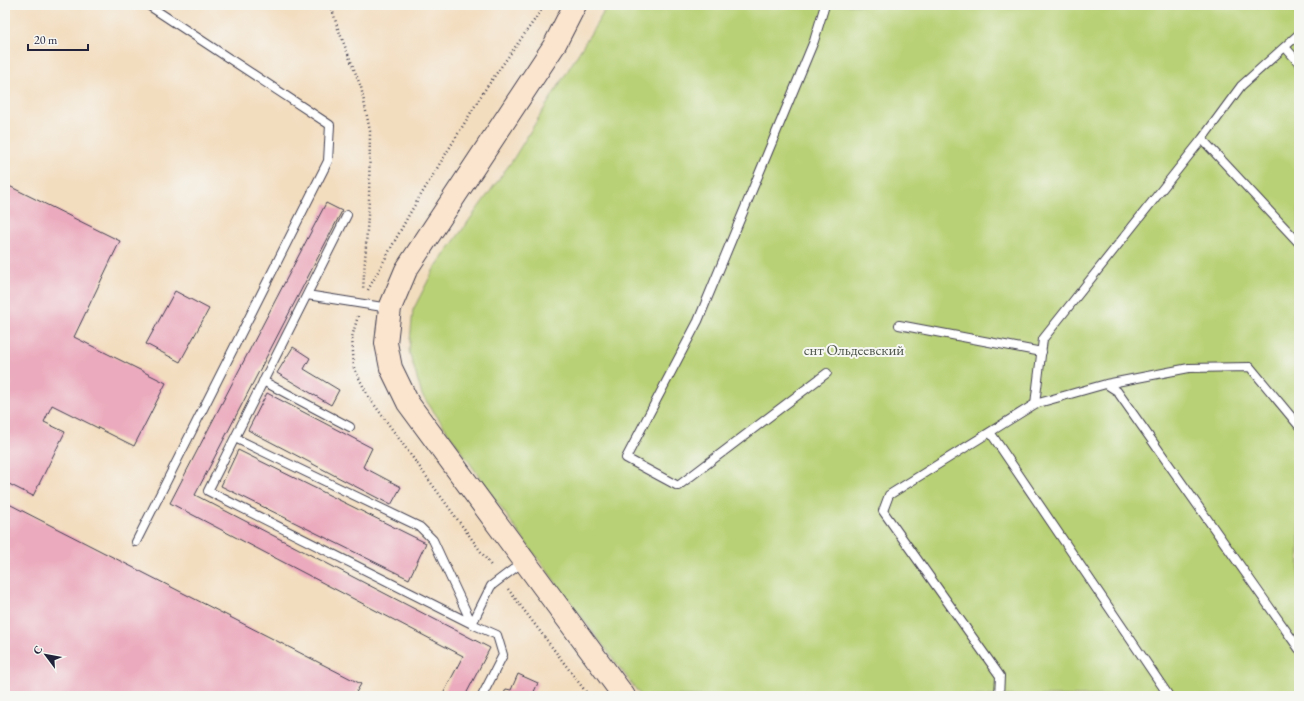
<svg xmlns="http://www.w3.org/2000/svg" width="1304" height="701" font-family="'EB Garamond',serif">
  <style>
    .green { fill: #b9d176; stroke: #6e7a58 }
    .building { fill: #ebaabd }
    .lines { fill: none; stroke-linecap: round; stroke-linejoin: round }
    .lane-casing { stroke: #413e4f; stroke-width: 10 }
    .secondary-casing { stroke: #413e4f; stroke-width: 24 }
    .path { stroke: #413e4f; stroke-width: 2.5; stroke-dasharray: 1 3; stroke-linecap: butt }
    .lane { stroke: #fff; stroke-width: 8 }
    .secondary { stroke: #fbe5cf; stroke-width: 22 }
    .labels { text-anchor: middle; stroke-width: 4; stroke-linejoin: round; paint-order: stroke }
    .park-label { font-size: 15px; fill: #4f574d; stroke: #f6f6f2 }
  </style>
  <rect width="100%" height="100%" fill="#f6f6f2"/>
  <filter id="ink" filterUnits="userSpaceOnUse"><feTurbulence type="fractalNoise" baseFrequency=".025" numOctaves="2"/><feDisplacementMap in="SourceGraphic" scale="8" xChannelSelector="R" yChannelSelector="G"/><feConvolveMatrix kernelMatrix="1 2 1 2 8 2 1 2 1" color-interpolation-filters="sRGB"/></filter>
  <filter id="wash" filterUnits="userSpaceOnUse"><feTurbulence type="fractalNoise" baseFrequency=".012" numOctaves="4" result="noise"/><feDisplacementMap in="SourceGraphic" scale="16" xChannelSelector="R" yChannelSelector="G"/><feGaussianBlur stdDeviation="0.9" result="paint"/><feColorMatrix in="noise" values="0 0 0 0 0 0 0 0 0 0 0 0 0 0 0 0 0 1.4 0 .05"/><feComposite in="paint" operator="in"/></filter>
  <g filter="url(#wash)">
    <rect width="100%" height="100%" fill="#f3ddbf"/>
    <path class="green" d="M606,5H1299V696H641L521,536L422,395L409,351L413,310L434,269L512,161L602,15Z"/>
    <g id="blocks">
      <path class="building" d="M5,184L120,241L74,337L166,383L134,446L52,405L44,422L65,432L33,496L5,482Z
        M326,203L342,211L195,495L490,648L465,696H442L463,656L170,503Z
        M175,291L209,309L180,362L146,344Z
        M293,347L310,358L304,369L339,390L331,405L277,373Z
        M267,393L372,448L363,467L401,487L391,505L248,430Z
        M238,450L426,543L409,579L221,486Z
        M5,502L361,684L354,696H5Z
        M518,674L538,683L532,696H503L506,689L511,690Z"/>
    </g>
  </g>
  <g filter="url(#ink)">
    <use href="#blocks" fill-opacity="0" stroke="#413e4f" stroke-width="1"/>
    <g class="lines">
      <defs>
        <path id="lane" d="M825,5L814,41L698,321L626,458L678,486L827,373
          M1285,47L1299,63
          M1202,139L1299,243
          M347,215L208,491L472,624L491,586L524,561
          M307,295L389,308
          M899,325L1042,352
          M263,381L350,427
          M1106,384L1189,368L1250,367L1299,426
          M1035,404L1106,384L1117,391L1299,649
          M990,432L1169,696
          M235,438L420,527L433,540L472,624L497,635L503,655L482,696
          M136,542L328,161L330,125L148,5
          M999,696L1000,676L883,511L889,495L1035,404L1043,339L1202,139L1241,86L1299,34"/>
        <path id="secondary" d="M575,5L554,46L406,270L390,308L386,343L391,368L408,403L624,696"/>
      </defs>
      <use href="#lane" class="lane-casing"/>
      <use href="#secondary" class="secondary-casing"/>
      <path class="path" d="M331,5L337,26L361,87L370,131L369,200L363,290
        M368,290L410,213L484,91L545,5
        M358,316L352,337L354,368L368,396L492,567
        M508,589L589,696"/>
      <use href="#lane" class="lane"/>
      <use href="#secondary" class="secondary"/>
    </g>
  </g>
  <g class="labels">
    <g class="park-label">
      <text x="854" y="355">снт Ольдеевский</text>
    </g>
  </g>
  <rect width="1304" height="701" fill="none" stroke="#f6f6f2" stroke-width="20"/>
  <g transform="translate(46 655) rotate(302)" stroke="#f6f6f2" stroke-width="3" paint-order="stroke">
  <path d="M0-3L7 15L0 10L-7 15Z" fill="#22223b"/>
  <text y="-6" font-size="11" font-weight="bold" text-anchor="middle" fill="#22223b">С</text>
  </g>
  <path d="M28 44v6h60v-6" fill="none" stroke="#22223b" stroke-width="2"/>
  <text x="34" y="44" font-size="12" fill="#22223b" stroke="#f6f6f2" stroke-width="3" paint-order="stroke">20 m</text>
</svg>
